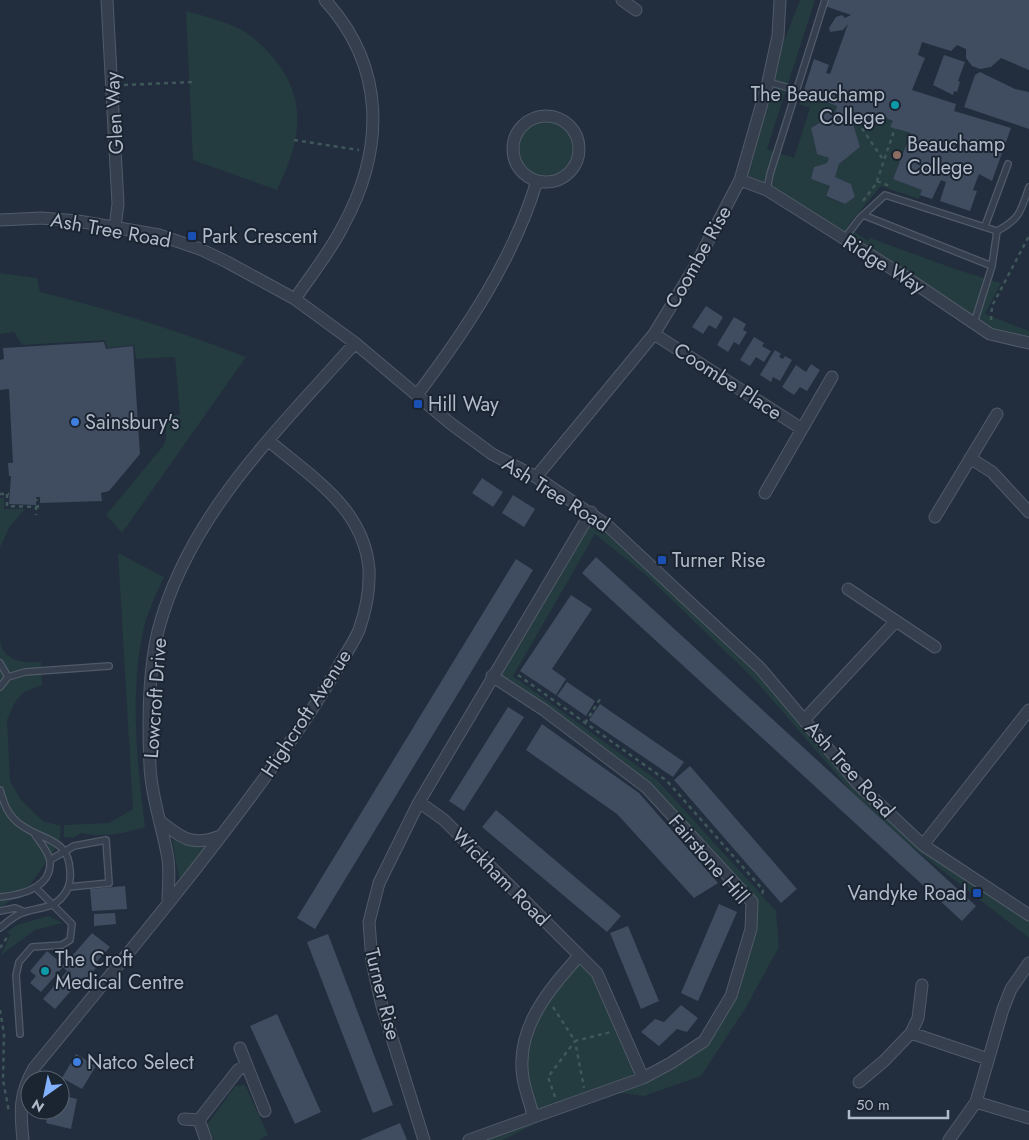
<svg xmlns="http://www.w3.org/2000/svg" width="1029" height="1140" font-family="Jost,sans-serif">
  <style>
    .green { fill: #243b3f }
    .building { fill: #404d60 }
    .lines { fill: none; stroke-linecap: round; stroke-linejoin: round }
    .service-casing { stroke: #515a68; stroke-width: 8 }
    .minor-casing { stroke: #515a68; stroke-width: 13 }
    .path { stroke: #3f5759; stroke-width: 2.5; stroke-dasharray: 4 4; stroke-linecap: butt }
    .service { stroke: #363f4d; stroke-width: 5.5 }
    .minor { stroke: #363f4d; stroke-width: 11 }
    .culture-dot { fill: #0f9aa8; stroke: #1b2532; stroke-width: 2 }
    .education-dot { fill: #8d6e63; stroke: #1b2532; stroke-width: 2 }
    .transit-dot { fill: #1a4fb4; stroke: #1b2532; stroke-width: 2 }
    .shop-dot { fill: #3f7fe0; stroke: #1b2532; stroke-width: 2 }
    .labels { text-anchor: middle; stroke-width: 4; stroke-linejoin: round; paint-order: stroke }
    .poi-label { font-size: 20px; fill: #b1bac9; stroke: #1b2532; text-anchor: start }
    .street-label { font-size: 20px; fill: #b1bac9; stroke: #1b2532 }
  </style>
  <rect width="100%" height="100%" fill="#222e3e"/>
  <path class="green" d="M800,0H815L767,149L794,158L810,108L799,104L803,93L837,106L835,114L828,112L819,117L821,122L811,128L817,154L829,158L827,163L814,167L811,179L830,186L826,197L845,204L855,197L851,184L835,177L839,164L860,147L852,120L854,112L881,124L883,117L893,121L891,127L911,133L893,179L922,190L919,199L881,186L849,224L845,235L850,229L868,241L870,238L958,270L1001,283L985,314L1029,331V343L990,334L740,180L768,82Z
    M186,11C204,16 223,21 240,29C252,35 260,44 269,53C310,97 301,141 277,190L193,160Z
    M519 149a27 27 0 1 1 54 0a27 27 0 1 1-54 0Z
    M0,273L37,278L40,292C110,309 179,331 246,357L122,533L106,515L163,446L166,439V416L180,415L175,357L136,359L134,345L107,348L105,340L22,345L14,332L0,334Z
    M0,498H4V509H25L9,528L0,548Z
    M591,512L655,567L804,720L922,845L1029,915V938L907,843L851,791L756,681L646,575L595,534L513,676L657,780L776,911L779,947L745,1009L701,1076L644,1096L621,1093L554,1114L503,1140H486L533,1115L523,1077L534,1015L579,956L597,973L642,1077L704,1041L731,996L752,902L646,787L492,676Z
    M118,553L164,577C157,592 150,607 145,623C129,687 137,763 145,827C126,833 101,838 81,833L73,838L64,837V825L109,823L133,809Z
    M0,640C3,662 24,663 41,662L42,685L24,692L15,702L7,720L10,781L21,800L43,821L61,826L59,844L27,889L0,908Z
    M172,839L189,845L206,847L181,880L179,878Z
    M48,916L63,923L35,930L0,956L10,936L7,932L17,925Z
    M245,1085L268,1135L259,1140H214L207,1125L235,1086Z"/>
  <path class="building" d="M827,0H1029V70L1001,58L991,67L980,69L972,66L966,58V49L957,45L951,51L922,42L918,55L925,58L912,90L956,104L954,111L1011,128L992,181L979,174L973,190L977,191L970,211L940,201L946,182L941,180L932,199L920,195L922,190L893,179L911,133L890,127L893,121L883,117L881,124L854,112L852,120L860,147L839,164L835,177L851,184L855,197L845,204L826,196L830,186L811,179L814,167L827,163L829,158L817,154L811,128L821,122L819,117L828,112L835,114L837,106L803,93L814,59L829,65L826,73L830,74L848,24L843,30L836,31L830,32L829,28L836,17L842,15L845,18L851,15L825,6Z
    M944,55L965,62L958,81L960,82L957,92L954,91L953,95L933,85Z
    M980,72L1015,89L1029,92V129L964,107L975,75Z
    M706,306L723,317L716,329L709,325L703,334L692,327Z
    M734,317L746,324L743,330L747,332L739,345L734,342L728,352L717,345Z
    M754,337L764,343L762,346L771,351L764,362L756,357L750,366L740,360Z
    M104,342L106,349L133,346L140,454L109,491L101,493L102,501L40,503V497H36V505L9,504L11,476H9L8,463H13L9,389L0,390V360L4,359L3,348Z
    M775,350L781,354L779,357L783,359L785,356L792,360L780,381L773,377L771,382L760,375Z
    M811,364L820,370L807,391L800,387L794,395L782,387L796,365L806,372Z
    M482,478L503,492L493,507L472,493Z
    M513,495L535,509L524,527L502,513Z
    M596,557L976,906L962,921L582,573Z
    M516,559L533,570L315,929L297,918Z
    M571,595L592,609L552,669L566,679L556,695L520,671Z
    M567,682L595,701L586,716L557,696Z
    M600,704L684,762L673,777L589,720Z
    M508,707L524,717L464,811L449,801Z
    M542,724L639,793L718,883L694,898L617,814L526,750Z
    M690,766L797,889L781,903L674,780Z
    M496,810L621,916L607,932L482,827Z
    M125,886L127,909L92,911L90,889Z
    M719,904L737,912L698,1001L681,993Z
    M115,913L116,924L94,926V914Z
    M628,926L659,1001L641,1009L610,933Z
    M92,933L110,947L93,966L96,968L86,980L83,977L55,1009L43,999L67,971L63,967L41,992L30,983L36,976L30,971L47,951L63,965L66,962L64,961L69,954L72,956Z
    M328,934L393,1105L373,1113L307,942Z
    M681,1005L698,1018L687,1032L677,1029L659,1046L641,1032L655,1019L664,1022Z
    M277,1014L321,1112L295,1124L250,1026Z
    M76,1054L96,1066L82,1089L62,1078Z
    M60,1095L77,1099L71,1129L46,1123L49,1110H60Z
    M400,1123L407,1140H360Z"/>
  <g class="lines">
    <defs>
      <path id="service" d="M768,82L797,90
        M767,190L770,174L825,0
        M863,215L992,266
        M985,226L1008,164
        M997,231C1020,219 1021,211 1029,187
        M844,239L860,218L885,195L997,231L992,266L974,323
        M0,663L8,677
        M0,687L8,677L25,672L109,666
        M0,790C4,804 8,816 21,825C43,841 69,838 70,871C71,880 69,889 63,896C53,909 39,907 25,912C16,914 7,922 0,928
        M50,860L74,846L106,840L109,883L69,887
        M0,897C20,895 52,888 50,861C49,852 39,841 34,833
        M0,911L15,908L25,912
        M20,1034L16,975L19,962L32,947L62,945L70,940L72,924L36,888"/>
      <path id="minor" d="M107,0L118,204L115,227
        M622,0L636,10
        M513 149a33 33 0 1 1 66 0a33 33 0 1 1-66 0Z
        M740,180L767,190L910,280L990,334L1029,343
        M0,220L41,218L78,221L159,235L200,249L227,262L295,299L355,343L450,423L492,454L536,477L607,525L760,668L858,784L923,845L1029,915
        M295,299C311,275 330,252 343,226C385,149 386,67 325,0
        M654,334L802,429
        M417,395C466,330 513,260 537,181
        M970,458L992,472L1029,512
        M536,477L654,334L693,270L740,180L768,82L778,36L780,0
        M765,493L832,377
        M935,517L997,414
        M848,589L935,647
        M804,720L896,621
        M419,802L444,820L597,973L643,1078
        M160,821C181,838 193,847 220,836
        M923,845L1029,710
        M168,904C168,890 170,874 168,859C163,828 151,797 150,766C148,723 148,673 158,631C188,515 278,430 355,343
        M922,985L918,1018L911,1033L988,1059
        M240,1048L265,1111
        M859,1082L884,1061L911,1033
        M976,1102L1029,1118
        M533,1115C530,1103 525,1090 523,1078C515,1028 549,990 579,956
        M184,1119L199,1120
        M23,1140C20,1110 19,1095 34,1068C116,968 200,868 276,762C299,730 320,698 340,664C346,653 354,642 359,630C366,610 370,590 369,569C364,508 311,477 269,441
        M206,1140L199,1120L238,1070L246,1065
        M424,1140L382,1006L372,962L369,922L379,883L419,802L591,512
        M469,1140L643,1078L671,1063L704,1041L731,996L751,929L752,902L646,787L544,710L492,676
        M949,1140L976,1102L1003,1009L1011,989L1029,963"/>
    </defs>
    <use href="#service" class="service-casing"/>
    <use href="#minor" class="minor-casing"/>
    <path class="path" d="M124,85L193,82
      M853,115L884,161
      M294,140L359,150
      M877,181L890,186
      M863,201L876,184L895,128
      M991,320L992,306L1029,236
      M0,494H9
      M7,494V506L36,507V515
      M36,507H38L36,499
      M518,675L667,781L763,890L762,896
      M585,723L602,696
      M0,948L6,939L3,936
      M553,1007L575,1041L611,1032
      M0,1010L4,1034L3,1080L9,1112
      M555,1097L548,1077L575,1041L584,1088"/>
    <use href="#service" class="service"/>
    <use href="#minor" class="minor"/>
  </g>
  <g class="culture-dot">
    <circle cx="895" cy="105" r="5"/>
    <circle cx="45" cy="971" r="5"/>
  </g>
  <circle class="education-dot" cx="897" cy="155" r="5"/>
  <g class="transit-dot">
    <rect x="187" y="231" width="10" height="10" rx="2.5"/>
    <rect x="413" y="399" width="10" height="10" rx="2.5"/>
    <rect x="657" y="555" width="10" height="10" rx="2.5"/>
    <rect x="972" y="888" width="10" height="10" rx="2.5"/>
  </g>
  <g class="shop-dot">
    <circle cx="75" cy="422" r="5"/>
    <circle cx="77" cy="1062" r="5"/>
  </g>
  <g class="labels">
    <g class="poi-label">
      <text x="885" y="101" text-anchor="end">The Beauchamp<tspan x="885" dy="23">College</tspan></text>
      <text x="907" y="151">Beauchamp<tspan x="907" dy="23">College</tspan></text>
      <text x="202" y="243">Park Crescent</text>
      <text x="428" y="411">Hill Way</text>
      <text x="85" y="429">Sainsbury's</text>
      <text x="672" y="567">Turner Rise</text>
      <text x="967" y="900" text-anchor="end">Vandyke Road</text>
      <text x="55" y="966">The Croft<tspan x="55" dy="23">Medical Centre</tspan></text>
      <text x="87" y="1069">Natco Select</text>
    </g>
    <g class="street-label">
      <text transform="translate(114 113) rotate(-93)" y="7">Glen Way</text>
      <text transform="translate(111 230) rotate(10)" y="7">Ash Tree Road</text>
      <text transform="translate(698 257) rotate(-61)" y="7">Coombe Rise</text>
      <text transform="translate(884 264) rotate(32)" y="7">Ridge Way</text>
      <text transform="translate(728 381) rotate(33)" y="7">Coombe Place</text>
      <text transform="translate(556 494) rotate(32)" y="7">Ash Tree Road</text>
      <text transform="translate(155 698) rotate(-86)" y="7">Lowcroft Drive</text>
      <text transform="translate(306 713) rotate(-57)" y="7">Highcroft Avenue</text>
      <text transform="translate(850 769) rotate(48)" y="7">Ash Tree Road</text>
      <text transform="translate(709 859) rotate(49)" y="7">Fairstone Hill</text>
      <text transform="translate(501 877) rotate(45)" y="7">Wickham Road</text>
      <text transform="translate(383 994) rotate(76)" y="7">Turner Rise</text>
    </g>
  </g>
  <g transform="translate(45 1095) rotate(213)"><circle r="24" fill="#1b2532" stroke="#57616e"/>
  <path d="M0-4L9 19L0 12L-9 19Z" fill="#82b1fe"/>
  <text y="-8" font-size="14" font-weight="bold" text-anchor="middle" fill="#b1bac9">N</text>
  </g>
  <path d="M849 1110v8h99v-8" fill="none" stroke="#b1bac9" stroke-width="2.5"/>
  <text x="856" y="1110" font-size="15" fill="#b1bac9" stroke="#1b2532" stroke-width="4" paint-order="stroke">50 m</text>
</svg>
